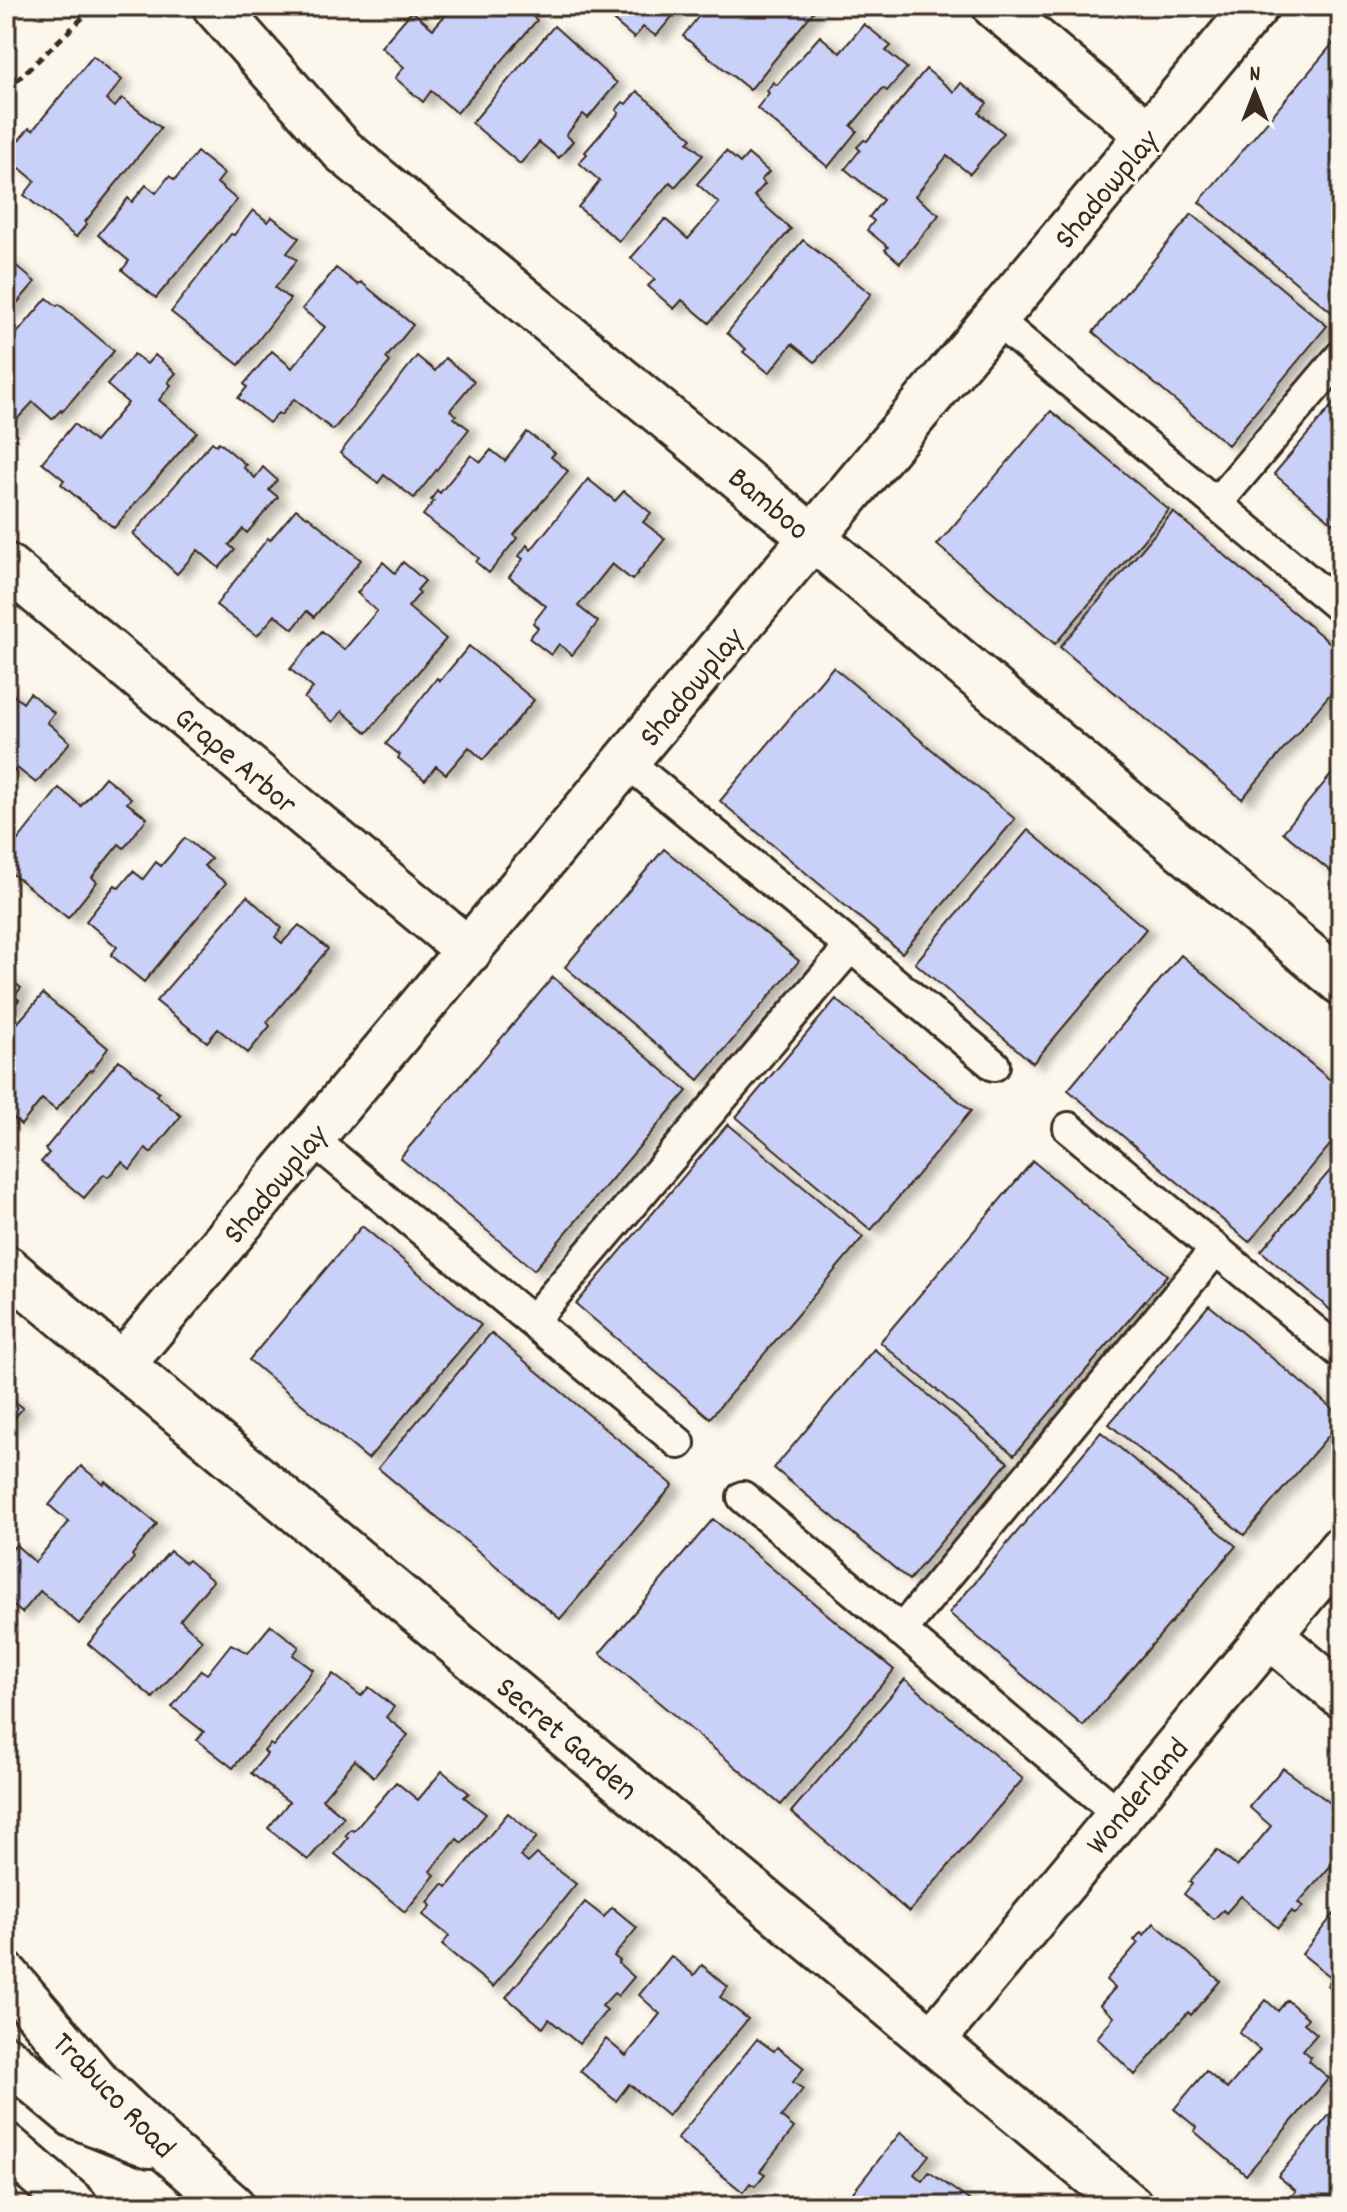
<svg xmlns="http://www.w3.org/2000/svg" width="1347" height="2212" font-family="Dekko,sans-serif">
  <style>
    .building { fill: #cad1f9; stroke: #3b2a1e; stroke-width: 2; filter: url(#shadow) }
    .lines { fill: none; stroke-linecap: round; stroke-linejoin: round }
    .lane-casing { stroke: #3b2a1e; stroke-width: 36 }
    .street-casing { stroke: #3b2a1e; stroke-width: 50 }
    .secondary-casing { stroke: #3b2a1e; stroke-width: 50 }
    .path { stroke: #3b2a1e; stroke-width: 5; stroke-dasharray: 8 6; stroke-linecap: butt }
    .lane { stroke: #fbf7ec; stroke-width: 30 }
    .street { stroke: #fbf7ec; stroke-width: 44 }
    .secondary { stroke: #fbf7ec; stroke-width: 44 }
    .labels { text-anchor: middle; stroke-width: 6; stroke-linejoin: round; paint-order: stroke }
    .street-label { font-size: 32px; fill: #3b2a1e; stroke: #fbf7ec }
  </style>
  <defs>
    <filter id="shadow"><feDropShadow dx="9" dy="5" stdDeviation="4" flood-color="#0004"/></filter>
  </defs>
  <rect width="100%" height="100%" fill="#fbf7ec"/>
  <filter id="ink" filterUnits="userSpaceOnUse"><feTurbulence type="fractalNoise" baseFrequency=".0125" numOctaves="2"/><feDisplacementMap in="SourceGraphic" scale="16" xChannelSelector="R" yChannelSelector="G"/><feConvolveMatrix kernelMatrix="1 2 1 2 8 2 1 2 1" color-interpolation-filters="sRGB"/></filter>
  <g filter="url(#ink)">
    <path class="building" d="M453,6H520L537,20L457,113L431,91L423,102L395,78L404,67L381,47L412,11L433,29Z
      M618,6H681L656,36L643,27L634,38L614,21L623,10Z
      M707,6H818L750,90L683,36Z
      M864,24L891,46L886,51L907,68L887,91L883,88L851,126L857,131L828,167L757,108L769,93L767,91L773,82L777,85L820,36L840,53Z
      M554,26L617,83L588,118L583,114L566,135L573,141L559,158L539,142L520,164L472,123Z
      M1341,34V306L1334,314L1199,202Z
      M93,56L122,80L106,100L115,107L122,98L161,128L85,222L87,224L76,237L24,195L35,181L9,159L16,151L13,147L29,128L33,130Z
      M926,69L954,92L961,83L987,103L979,113L1004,133L970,174L947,156L915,196L939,215L900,263L885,250L888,247L867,230L874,221L869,217L883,200L845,169L860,150L857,147L864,140L867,141Z
      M637,91L692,138L688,142L703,155L675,187L670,182L619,241L578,207L600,181L579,163L587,154L585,152L619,113L616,110L623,102L626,104Z
      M726,151L740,163L748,154L769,172L761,180L765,184L754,196L791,229L709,323L682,300L674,309L648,286L655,279L631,258L665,219L688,239L719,203L697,184Z
      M197,152L224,174L217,183L237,200L156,298L122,270L129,261L98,235L128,198L132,202L146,185L156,193L169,176L175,180Z
      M253,210L268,222L272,217L299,238L287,253L297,260L275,288L290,299L239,365L171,312L231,234L234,235Z
      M1192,214L1327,326L1228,445L1093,332Z
      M803,240L871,294L815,362L792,344L769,373L743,352L746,349L727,333Z
      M6,257L35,282L6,316Z
      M336,268L358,285L361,282L413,325L386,358L390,362L333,430L294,399L281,415L278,413L269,423L238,398L247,387L244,384L272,351L292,368L325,327L302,309Z
      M47,298L57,306L59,304L114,351L62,412L61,410L52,419L33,402L8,429L6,427V346Z
      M134,354L147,364L155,355L176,373L168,382L171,385L159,400L197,432L114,528L61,484L64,480L42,462L74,424L95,442L128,403L107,385Z
      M417,356L435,371L445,358L474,381L450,410L456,415L454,418L469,429L414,498L384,475L378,483L340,453Z
      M1341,395V530L1274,474Z
      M1051,411L1169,510L1055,644L937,545Z
      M527,432L555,453L551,457L568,471L514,535L517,538L489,573L476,562L479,558L423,515L434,501L431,500L437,490L440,493L471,455L481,462L491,450L505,461Z
      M212,442L216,445L219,442L246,465L243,467L255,478L263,467L277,480L269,490L278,497L247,533L243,529L229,545L235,550L219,568L198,550L177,574L133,534Z
      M588,479L615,501L624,491L651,513L643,522L665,539L632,580L612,564L578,606L598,622L572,655L559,644L551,655L529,638L538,628L533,623L546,606L509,577L523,559L519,556L527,545L531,550Z
      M296,509L307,517L308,516L361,560L314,617L307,611L293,629L275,615L257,636L216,605L268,538L270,540Z
      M1173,512L1341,652V681L1242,799L1060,647Z
      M383,562L395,573L403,562L425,581L417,590L420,593L408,607L446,639L367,733L342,711L333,722L304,698L313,688L290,669L322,631L344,650L377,611L357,593Z
      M469,646L534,700L483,760L469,747L446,774L436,766L425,780L398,758L400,755L386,744L437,678L440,681Z
      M833,667L1015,819L902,953L720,801Z
      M6,689L23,703L30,693L54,713L47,722L70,742L36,783L17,768L6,781Z
      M1341,763V880L1283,832Z
      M105,777L131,798L127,803L147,818L124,848L119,844L92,877L97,882L68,918L6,869V854L11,848L8,846L15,838L18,840L59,788L81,806Z
      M1028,830L1146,929L1033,1063L915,963Z
      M185,838L211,859L204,866L226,883L144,982L111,955L117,947L86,921L115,885L119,888L133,871L143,879L156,862L161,866Z
      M664,849L799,961L699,1080L565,967Z
      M247,896L282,928L275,937L282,943L299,925L328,949L267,1022L270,1026L248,1053L218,1029L207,1042L156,1001Z
      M1181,955L1341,1089V1132L1249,1242L1068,1090Z
      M6,976L21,988L14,996L19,1000L6,1015Z
      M553,977L687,1091L534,1270L400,1158Z
      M43,994L108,1048L92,1071L90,1070L56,1110L42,1099L21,1125L11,1116L6,1122V1036Z
      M836,999L971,1111L871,1230L736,1117Z
      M119,1060L159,1093L156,1095L181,1116L151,1153L146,1148L130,1169L122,1162L108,1177L104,1174L84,1198L41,1162L49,1153L45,1149Z
      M728,1124L863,1237L710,1418L576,1304Z
      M1341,1158V1319L1261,1251Z
      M1033,1161L1167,1275L1014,1455L880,1342Z
      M362,1226L481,1325L368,1459L249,1360Z
      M1209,1305L1341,1416V1421L1244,1535L1109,1424Z
      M491,1333L673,1485L560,1619L378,1468Z
      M874,1349L1008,1462L909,1580L774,1468Z
      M6,1394L23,1408L6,1428Z
      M1101,1432L1236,1546L1083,1726L949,1613Z
      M81,1466L103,1484L105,1481L157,1524L132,1555L134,1558L79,1624L40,1591L22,1613L6,1599V1556L16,1545L35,1562L69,1522L49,1505Z
      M713,1519L894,1670L781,1805L600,1653Z
      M170,1551L185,1563L188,1560L213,1581L180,1620L202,1640L153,1698L88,1644Z
      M271,1625L299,1647L293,1655L313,1670L233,1768L197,1740L204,1732L172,1707L201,1670L207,1674L231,1644L248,1653Z
      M333,1674L361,1696L369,1687L394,1707L386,1717L408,1735L374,1777L355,1760L322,1799L344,1817L308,1860L268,1828L289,1802L251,1773L267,1754L264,1751L270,1744L273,1746Z
      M905,1679L1023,1779L909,1912L791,1812Z
      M1283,1768L1341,1811V1849L1333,1858L1335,1861L1298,1903L1303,1906L1295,1914L1292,1911L1278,1928L1241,1896L1226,1913L1223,1910L1214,1919L1184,1894L1192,1884L1189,1882L1217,1850L1237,1867L1271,1826L1249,1807Z
      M442,1771L469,1793L464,1797L486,1814L462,1843L457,1839L430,1871L435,1875L405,1912L335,1854L348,1838L345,1836L351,1829L354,1831L396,1782L418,1800Z
      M508,1813L537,1837L520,1856L528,1863L537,1854L576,1884L493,1987L442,1945L449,1936L423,1915L431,1906L428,1902L443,1884L447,1887Z
      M585,1902L604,1917L612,1907L637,1928L614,1956L620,1961L618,1963L634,1977L618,1996L614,1993L602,2006L607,2010L579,2044L549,2019L543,2028L506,1997Z
      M1334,1914L1339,1918L1341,1916V1997L1327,1985L1332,1978L1302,1954Z
      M1154,1923L1220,1981L1191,2015L1188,2012L1135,2075L1097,2038L1114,2017L1100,2005L1115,1988L1106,1980L1138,1943L1134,1940L1141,1932L1144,1935Z
      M671,1956L694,1975L702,1965L728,1987L720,1997L748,2019L668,2116L629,2084L616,2101L580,2071L606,2039L626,2056L660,2014L639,1995Z
      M1266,2000L1278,2011L1287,2000L1308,2018L1304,2023L1317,2034L1303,2050L1311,2057L1309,2061L1329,2078L1246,2175L1194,2131L1196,2127L1174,2109L1206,2071L1227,2089L1260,2050L1239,2033Z
      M757,2039L774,2051L777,2047L804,2068L793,2082L803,2089L781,2117L794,2128L760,2171L765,2174L755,2186L750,2183L743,2192L677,2139Z
      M1341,2101V2206L1337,2202L1333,2206H1290L1286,2203L1296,2191L1278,2176Z
      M901,2132L929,2155L914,2174L922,2181L929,2172L969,2200L965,2206H842Z"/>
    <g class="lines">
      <defs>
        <path id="lane" d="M995,319L1341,608
          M1216,504L1341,356
          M626,761L994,1065
          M1069,1128L1341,1353
          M311,1138L679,1443
          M532,1321L850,947
          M743,1497L1120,1815
          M901,1631L1216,1249"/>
        <path id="street" d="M215,6L343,151L813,538L1341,982
          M995,6L1149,135
          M6,566L469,951
          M6,1268L1130,2206
          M122,1365L1256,6
          M1269,1635L1341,1695
          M932,2041L1341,1549"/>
        <path id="secondary" d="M6,1975L96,2081L171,2153L232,2206
          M6,2058L74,2115L150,2145
          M6,2146L75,2206"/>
      </defs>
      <use href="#lane" class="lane-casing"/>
      <use href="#street" class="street-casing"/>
      <use href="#secondary" class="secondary-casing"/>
      <path class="path" d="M6,91L95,6"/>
      <use href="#lane" class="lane"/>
      <use href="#street" class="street"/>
      <use href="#secondary" class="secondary"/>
    </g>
  </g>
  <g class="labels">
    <g class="street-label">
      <text transform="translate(1105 188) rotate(-50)" y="11">Shadowplay</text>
      <text transform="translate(770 502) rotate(40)" y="11">Bamboo</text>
      <text transform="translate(690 686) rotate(-50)" y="11">Shadowplay</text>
      <text transform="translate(237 759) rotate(40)" y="11">Grape Arbor</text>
      <text transform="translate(274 1183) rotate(-50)" y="11">Shadowplay</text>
      <text transform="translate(568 1737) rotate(40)" y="11">Secret Garden</text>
      <text transform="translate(1136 1795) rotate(-50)" y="11">Wonderland</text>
      <text transform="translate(115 2094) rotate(46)" y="11">Trabuco Road</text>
    </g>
  </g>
  <rect width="1347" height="2212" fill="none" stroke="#fbf7ec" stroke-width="32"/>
  <rect x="16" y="16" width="1315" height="2180" fill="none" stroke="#3b2a1e" stroke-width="3" filter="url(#ink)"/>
  <g transform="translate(1255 92)" stroke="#fbf7ec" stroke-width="6" paint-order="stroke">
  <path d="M0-6L14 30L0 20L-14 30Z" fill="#3b2a1e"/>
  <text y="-12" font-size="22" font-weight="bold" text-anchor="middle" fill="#3b2a1e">N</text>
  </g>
</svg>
